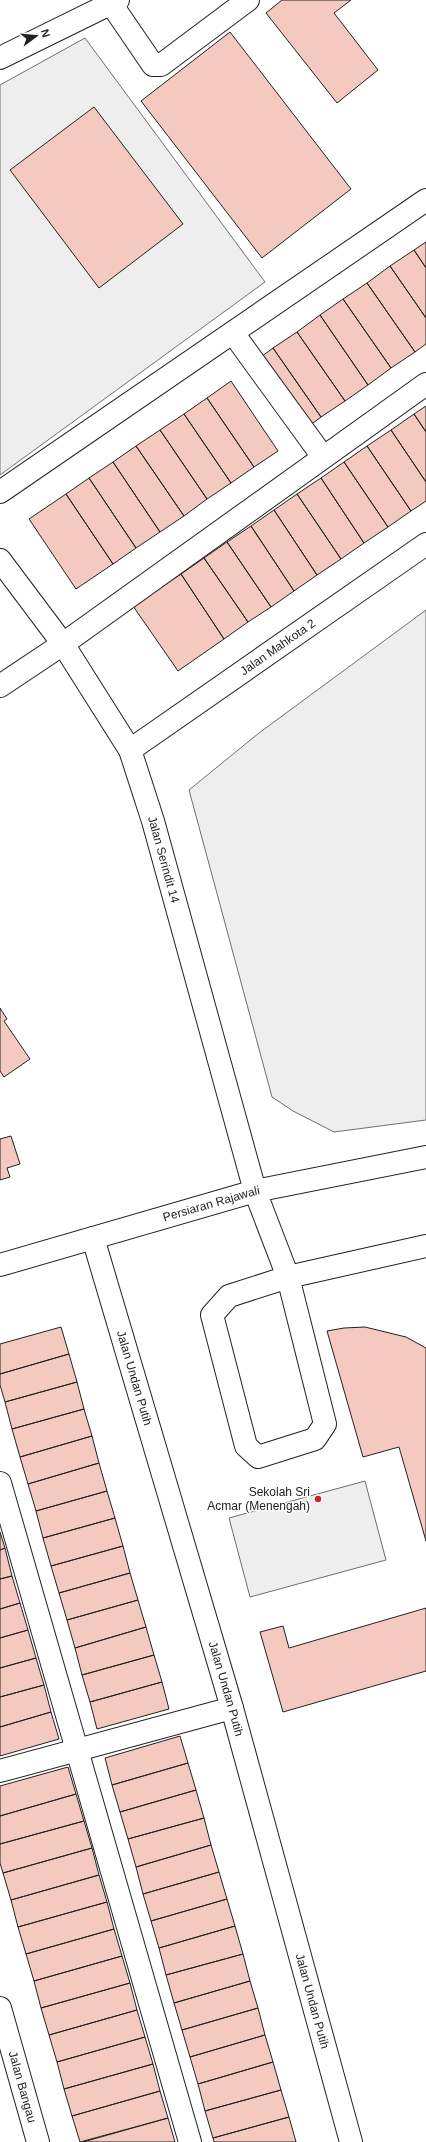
<svg xmlns="http://www.w3.org/2000/svg" width="426" height="2142" font-family="Arial,sans-serif">
  <style>
    .green { fill: #eee; stroke: #6f6f6f }
    .building { fill: #f3c9c0; stroke: #222 }
    .lines { fill: none; stroke-linecap: round; stroke-linejoin: round }
    .minor-casing { stroke: #222; stroke-width: 24 }
    .minor { stroke: #fff; stroke-width: 22 }
    .poi-dot { fill: #c62828; stroke: #fff; stroke-width: 1.5 }
    .labels { text-anchor: middle; stroke-width: 3; stroke-linejoin: round; paint-order: stroke }
    .street-label { font-size: 12px; fill: #222; stroke: #fff }
    .poi-label { font-size: 12px; fill: #222; stroke: #fff; text-anchor: end }
  </style>
  <rect width="100%" height="100%" fill="#fff"/>
  <path class="green" d="M85,38L265,282L0,475V85Z
    M426,610V1120L334,1132L293,1111L272,1097L189,790L259,733Z
    M365,1481L386,1560L250,1597L229,1518Z"/>
  <path class="building" d="M282,0H351L334,13L378,70L337,103L266,13Z
    M230,32L351,189L262,258L141,101Z
    M94,107L183,224L99,288L10,170Z
    M426,242V268L414,250Z
    M414,250L426,268V318L390,266Z
    M390,266L426,318V344L415,352L367,283Z
    M367,283L415,352L391,368L343,299Z
    M343,299L391,368L368,385L320,315Z
    M320,315L368,385L345,401L297,332Z
    M297,332L345,401L321,417L273,348Z
    M273,348L321,417L298,434L250,365Z
    M231,381L278,451L254,467L207,398Z
    M207,398L254,467L231,483L184,414Z
    M426,406V432L414,414Z
    M184,414L231,483L207,499L160,430Z
    M414,414L426,432V482L391,430Z
    M160,430L207,499L184,516L136,446Z
    M391,430L426,482V501L411,511L367,446Z
    M136,446L184,516L160,532L113,462Z
    M367,446L411,511L388,527L344,462Z
    M113,462L160,532L136,548L89,478Z
    M344,462L388,527L364,543L321,478Z
    M89,478L136,548L113,564L66,494Z
    M321,478L364,543L341,559L297,494Z
    M66,494L113,564L76,589L29,519Z
    M297,494L341,559L317,575L274,510Z
    M274,510L317,575L294,591L251,526Z
    M251,526L294,591L271,607L227,542Z
    M227,542L271,607L248,622L204,558Z
    M204,558L248,622L224,639L181,574Z
    M181,574L224,639L178,671L133,606Z
    M0,1008L7,1019L4,1021L30,1059L4,1077L0,1071Z
    M11,1136L20,1164L7,1168L10,1177L0,1180V1139Z
    M61,1327L69,1354L0,1374V1344Z
    M365,1327L406,1337L426,1348V1541L399,1447L363,1457L327,1331L344,1328Z
    M69,1354L77,1382L5,1402L0,1385V1374Z
    M77,1382L84,1409L12,1429L5,1402Z
    M84,1409L92,1436L20,1457L12,1429Z
    M92,1436L99,1463L28,1484L20,1457Z
    M99,1463L107,1491L36,1511L28,1484Z
    M107,1491L115,1518L43,1538L36,1511Z
    M115,1518L123,1546L51,1566L43,1538Z
    M0,1532L5,1548L0,1550Z
    M123,1546L130,1573L59,1593L51,1566Z
    M5,1548L12,1576L0,1579V1550Z
    M130,1573L138,1600L67,1620L59,1593Z
    M12,1576L20,1603L0,1609V1579Z
    M138,1600L146,1627L75,1648L67,1620Z
    M20,1603L28,1630L0,1638V1609Z
    M426,1608V1671L283,1712L260,1632L283,1626L289,1648Z
    M146,1627L154,1655L82,1675L75,1648Z
    M28,1630L36,1658L0,1668V1638Z
    M154,1655L162,1682L90,1702L82,1675Z
    M36,1658L44,1685L0,1697V1668Z
    M162,1682L169,1709L97,1729L90,1702Z
    M44,1685L51,1712L0,1727V1697Z
    M51,1712L59,1739L0,1756V1727Z
    M180,1736L188,1763L112,1785L105,1758Z
    M188,1763L196,1790L120,1812L112,1785Z
    M68,1767L76,1794L0,1816V1786Z
    M196,1790L204,1818L128,1839L120,1812Z
    M76,1794L84,1821L0,1844V1816Z
    M204,1818L211,1845L136,1867L128,1839Z
    M84,1821L92,1848L3,1873L0,1863V1844Z
    M211,1845L219,1872L143,1894L136,1867Z
    M92,1848L99,1875L11,1900L3,1873Z
    M219,1872L227,1899L151,1921L143,1894Z
    M99,1875L107,1902L18,1927L11,1900Z
    M227,1899L235,1926L159,1948L151,1921Z
    M107,1902L114,1929L26,1954L18,1927Z
    M235,1926L243,1954L166,1975L159,1948Z
    M114,1929L122,1956L34,1981L26,1954Z
    M243,1954L250,1981L174,2003L166,1975Z
    M122,1956L130,1983L41,2008L34,1981Z
    M250,1981L258,2008L182,2030L174,2003Z
    M130,1983L137,2010L49,2035L41,2008Z
    M258,2008L265,2035L190,2057L182,2030Z
    M137,2010L145,2037L57,2062L49,2035Z
    M265,2035L273,2062L198,2084L190,2057Z
    M145,2037L153,2064L64,2089L57,2062Z
    M273,2062L281,2090L205,2111L198,2084Z
    M153,2064L160,2091L72,2116L64,2089Z
    M281,2090L289,2117L213,2138L205,2111Z
    M160,2091L168,2118L80,2142L72,2116Z
    M289,2117L296,2142H214L213,2138Z
    M168,2118L175,2142H83Z"/>
  <g class="lines">
    <defs>
      <g id="minor">
        <path d="M112,5L153,65H161L248,0"/>
        <path d="M0,58L118,0"/>
        <path d="M233,333L323,457"/>
        <path d="M0,492L426,200"/>
        <path id="s1" d="M0,560L63,644L130,750L153,821L255,1191L288,1277L325,1424L315,1439L258,1457L246,1446L212,1315L229,1296L288,1277L426,1246"/>
        <path d="M0,686L63,644L426,384"/>
        <path id="s2" d="M130,750L426,544"/>
        <path id="s3" d="M93,1238L232,1708L351,2142"/>
        <path id="s4" d="M0,1265L255,1191L426,1157"/>
        <path d="M0,1483L190,2142"/>
        <path d="M0,1771L232,1708"/>
        <path id="s5" d="M0,2008L38,2142"/>
      </g>
    </defs>
    <use href="#minor" class="minor-casing"/>
    <use href="#minor" class="minor"/>
  </g>
  <circle class="poi-dot" cx="318" cy="1499" r="4"/>
  <g class="labels">
    <g class="street-label">
      <text dy="4" stroke="none"><textPath href="#s2" startOffset="180">Jalan Mahkota 2</textPath></text>
      <text dy="4" stroke="none"><textPath href="#s1" startOffset="345">Jalan Serindit 14</textPath></text>
      <text dy="4" stroke="none"><textPath href="#s4" startOffset="220">Persiaran Rajawali</textPath></text>
      <text dy="4" stroke="none"><textPath href="#s3" startOffset="146">Jalan Undan Putih</textPath></text>
      <text dy="4" stroke="none"><textPath href="#s3" startOffset="470">Jalan Undan Putih</textPath></text>
      <text dy="4" stroke="none"><textPath href="#s3" startOffset="794">Jalan Undan Putih</textPath></text>
      <text dy="4" stroke="none"><textPath href="#s5" startOffset="82">Jalan Bangau</textPath></text>
    </g>
    <g class="poi-label">
      <text x="310" y="1496">Sekolah Sri<tspan x="310" dy="14">Acmar (Menengah)</tspan></text>
    </g>
  </g>
  <g transform="translate(36 36) rotate(74)" stroke="#ffffff" stroke-width="3" paint-order="stroke">
  <path d="M0-3L7 15L0 10L-7 15Z" fill="#222222"/>
  <text y="-6" font-size="11" font-weight="bold" text-anchor="middle" fill="#222222">N</text>
  </g>
</svg>
